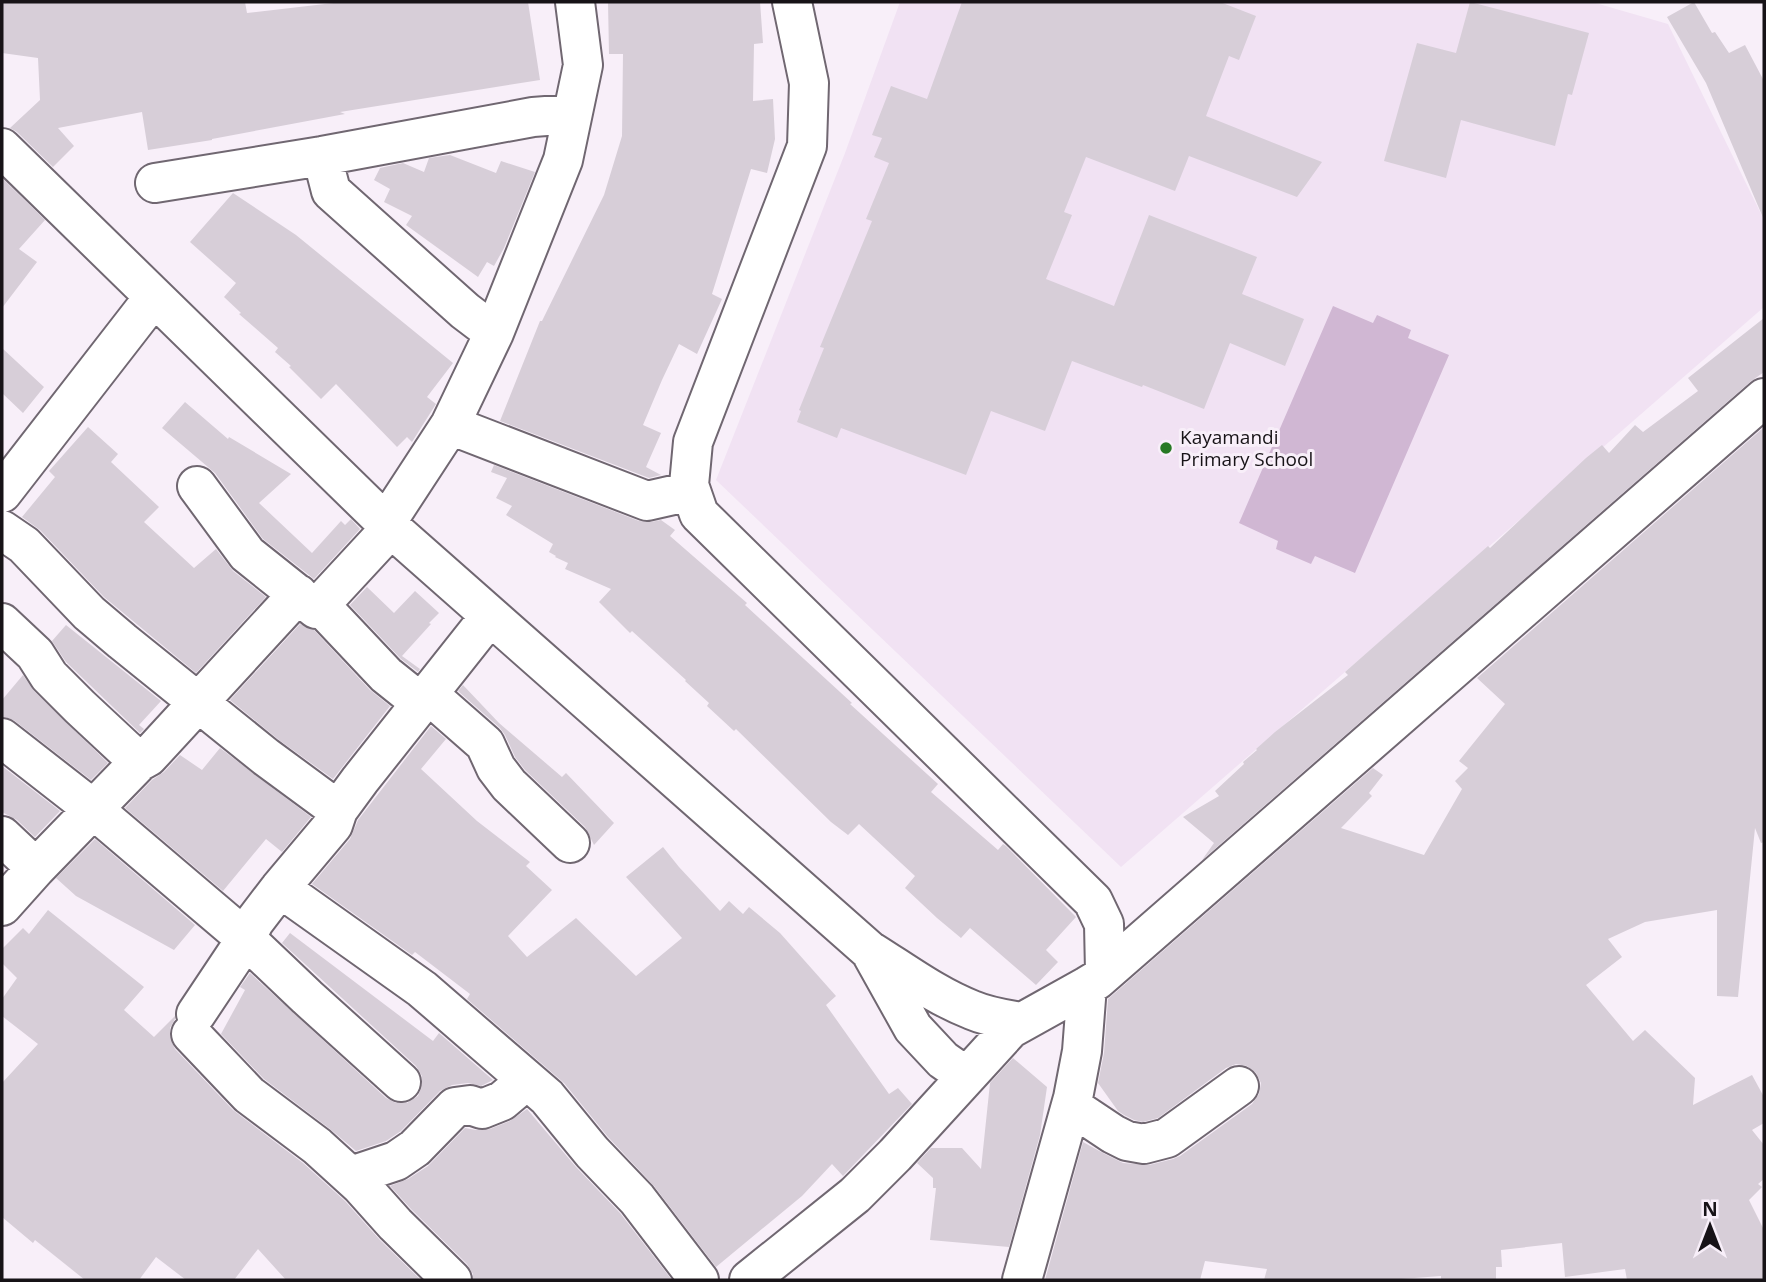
<svg xmlns="http://www.w3.org/2000/svg" width="1766" height="1282" font-family="'Open Sans',sans-serif">
  <style>
    .built { fill: #f1e2f3 }
    .green { fill: #d0b7d3 }
    .building { fill: #d7ced8 }
    .lines { fill: none; stroke-linecap: round; stroke-linejoin: round }
    .minor-casing { stroke: #706771; stroke-width: 42 }
    .minor { stroke: #fff; stroke-width: 38 }
    .poi-dot { fill: #277924; stroke: #f8eff9; stroke-width: 2.5 }
    .labels { text-anchor: middle; stroke-width: 6; stroke-linejoin: round; paint-order: stroke }
    .poi-label { font-size: 19px; fill: #171317; stroke: #f8eff9; text-anchor: start }
  </style>
  <rect width="100%" height="100%" fill="#f8eff9"/>
  <path class="built" d="M900,2H1592L1668,24L1764,220V307L1121,867L716,480L845,153Z"/>
  <path class="green" d="M1333,306L1373,323L1377,315L1411,330L1408,338L1449,355L1355,573L1315,556L1311,564L1276,549L1278,541L1239,523Z"/>
  <path class="building" d="M2,2H245L247,13L342,2H528L540,80L340,112L345,114L212,139V140L148,150L142,112L58,128L74,146L53,167L17,132L10,128L40,100L38,58L2,53Z
    M608,2H760L763,43L754,44L753,101L773,99L775,139L767,173L751,169L712,294L722,299L697,354L679,344L662,380L643,425L661,433L646,467L661,475L649,478L500,421L540,321H542L604,195L622,136L623,54H609Z
    M962,2H1220L1256,16L1239,60L1229,56L1206,116L1322,162L1297,197L1189,156L1175,191L1086,157L1064,212L1072,215L1046,279L1114,306L1149,215L1257,257L1242,294L1304,319L1285,366L1230,343L1204,409L1143,385L1142,387L1072,361L1045,431L991,411L966,475L841,428L837,438L797,422L801,411L799,410L824,348L820,347L872,221L866,219L889,163L874,157L882,138L872,135L891,86L927,99Z
    M1470,2L1589,33L1572,95L1568,94L1555,146L1461,120L1446,178L1384,161L1417,43L1456,53Z
    M1694,2L1712,33L1715,32L1729,53L1745,45L1764,81V220L1706,83L1667,17Z
    M450,155L496,173L501,161L535,172L504,248L494,266L487,262L478,277L406,225L412,216L384,202L390,189L374,180L380,168L403,163L424,172L429,158Z
    M2,178L45,220L19,249L37,262L2,308Z
    M233,193L296,235L453,363L427,397L436,404L412,442L407,437L397,447L336,384L321,399L289,367L291,366L275,352L278,348L239,314L241,313L224,297L236,283L190,242Z
    M1764,318V372L1750,382L1202,860L1214,843L1183,817L1219,796L1215,791L1244,764L1243,762L1257,750L1256,749L1275,732L1348,675L1345,672L1488,546L1490,548L1586,458L1602,445L1609,453L1635,425L1643,432L1698,391L1688,378Z
    M2,348L44,387L23,413L2,393Z
    M185,402L228,439L229,437L291,474L259,503L312,553L341,521L345,525L351,519L360,529L314,579L263,539L215,473L162,428Z
    M88,427L118,454L111,462L159,507L144,522L194,568L216,549L233,571L266,597L196,673L104,597L40,530L22,517L55,477L49,471Z
    M1763,428L1764,842L1761,843L1755,828L1738,997L1717,996V910L1645,922L1608,939L1622,957L1586,985L1633,1041L1645,1030L1695,1078L1693,1105L1752,1075L1764,1097V1123L1752,1130L1764,1145V1179L1758,1184L1762,1187L1749,1200L1764,1230V1280H1627L1625,1269L1565,1277L1562,1243L1501,1250L1502,1267H1496V1280H1441V1276L1388,1280H1264L1267,1269L1205,1261L1200,1280H1045L1083,1142L1103,1153L1123,1163L1149,1165L1173,1159L1180,1156L1252,1104L1259,1094L1261,1083L1256,1073L1247,1066L1236,1064L1226,1068L1158,1118L1143,1122L1134,1120L1124,1115L1118,1111L1098,1083L1104,1053L1108,999L1373,768L1383,775L1369,793L1372,796L1341,828L1424,855L1462,789L1455,781L1468,768L1459,761L1505,704L1477,678Z
    M494,465L639,521L651,522L661,520L675,530L670,536L747,603L745,605L852,703L850,704L938,784L931,792L998,850L1003,844L1006,846L1076,917L1046,950L1058,962L1036,985L970,928L961,938L937,918L905,888L915,876L859,824L848,835L831,822L736,729L734,731L707,706L709,703L685,681L686,680L632,631L630,633L599,602L611,589L565,569L568,563L555,557L556,556L549,552L553,544L506,515L512,506L496,498L507,478L491,472Z
    M367,587L394,613L415,591L439,613L429,623L431,624L402,656L420,669L418,672L401,659L350,605Z
    M300,624L314,630L370,690L390,706L333,779L279,740L230,700Z
    M66,625L161,701L139,725L144,729L140,733L66,662L52,641Z
    M23,675L34,691L108,763L91,780L15,721L6,717H2V700Z
    M463,685L499,723L562,777L566,773L614,823L594,845L585,827L525,770L515,757L505,735L500,728L458,691Z
    M431,726L446,739L421,769L477,821L530,862L526,866L552,890L508,936L527,957L576,918L636,976L682,938L626,877L663,847L679,867L720,911L729,901L743,914L749,907L780,933L836,996L826,1005L889,1094L898,1088L912,1104L843,1176L832,1164L802,1196L716,1267L654,1186L608,1137L564,1083L467,999L470,994L415,952L412,955L312,884L350,839L358,820Z
    M220,748L311,817L282,852L266,839L223,891L125,808L152,780L164,772L180,755L202,770Z
    M2,766L60,811L35,837L17,820L2,812Z
    M95,839L195,925L174,950L76,896L56,878Z
    M48,910L144,987L124,1010L154,1037L175,1016V1019L170,1028V1038L175,1049L233,1110L303,1163L345,1201L380,1240L421,1280H286L258,1249L234,1280H186L156,1257L139,1280H85L35,1240L33,1243L2,1217V1083L38,1044L2,1016V999L17,978L2,963V949L23,928L29,934Z
    M290,933L433,1041L439,1033L493,1080L481,1086L468,1083L452,1085L440,1091L401,1131L386,1141L356,1151L330,1129L264,1079L221,1034L245,990L240,987L250,973L386,1098L396,1103H407L418,1096L422,1086V1076L416,1066L282,943Z
    M1013,1058L1047,1087L1040,1135L1009,1247L930,1240L936,1188H933V1178L917,1163L931,1148H962L981,1169L990,1083Z
    M527,1109L576,1167L620,1213L672,1280H473V1274L467,1264L411,1209L390,1186L408,1179L428,1166L465,1128L476,1130L490,1129L510,1121Z"/>
  <g class="lines">
    <defs>
      <path id="minor" d="M792,2L809,83L807,146L693,442L689,485L699,514L1093,901L1104,924L1105,972
        M2,148L391,528L870,951L913,1028L943,1060L966,1076
        M322,156L331,191L465,311L494,333
        M155,183L322,156L533,117L572,114
        M450,425L647,501L691,491
        M197,486L247,554L316,609L391,528
        M2,493L154,297
        M386,523L450,425L494,333L563,160L583,65L575,2
        M2,530L24,545L89,613L122,641L266,757L338,810
        M319,604L386,675L421,703
        M2,623L35,654L49,676L80,707L139,762
        M428,694L485,744L496,768L509,785L570,843
        M2,738L93,809L246,939L307,997L401,1082
        M2,836L36,868
        M280,888L422,989L547,1097L592,1152L637,1199L699,1280
        M2,906L36,868L139,762L148,757L298,594
        M872,952C904,972 936,996 972,1010C988,1017 1004,1019 1021,1022
        M196,1014L246,939L254,922L280,888L333,825L338,810L360,780L490,616
        M191,1034L249,1095L317,1146L361,1186L395,1224L452,1280
        M1071,1106L1113,1134L1127,1141L1144,1144L1167,1138L1239,1086
        M351,1176L396,1161L415,1148L455,1107L470,1105L482,1109L502,1101L527,1080
        M749,1280L855,1195L895,1155L1010,1029L1087,986L1097,980L1764,398
        M1022,1280L1073,1098L1082,1051L1087,986"/>
    </defs>
    <use href="#minor" class="minor-casing"/>
    <use href="#minor" class="minor"/>
  </g>
  <circle class="poi-dot" cx="1166" cy="448" r="7"/>
  <g class="labels">
    <g class="poi-label">
      <text x="1180" y="444">Kayamandi<tspan x="1180" dy="22">Primary School</tspan></text>
    </g>
  </g>
  <rect width="1766" height="1282" fill="none" stroke="#171317" stroke-width="7"/>
  <g transform="translate(1710 1226)" stroke="#f8eff9" stroke-width="5" paint-order="stroke">
  <path d="M0-5L12 26L0 18L-12 26Z" fill="#171317"/>
  <text y="-10" font-size="19" font-weight="bold" text-anchor="middle" fill="#171317">N</text>
  </g>
</svg>
